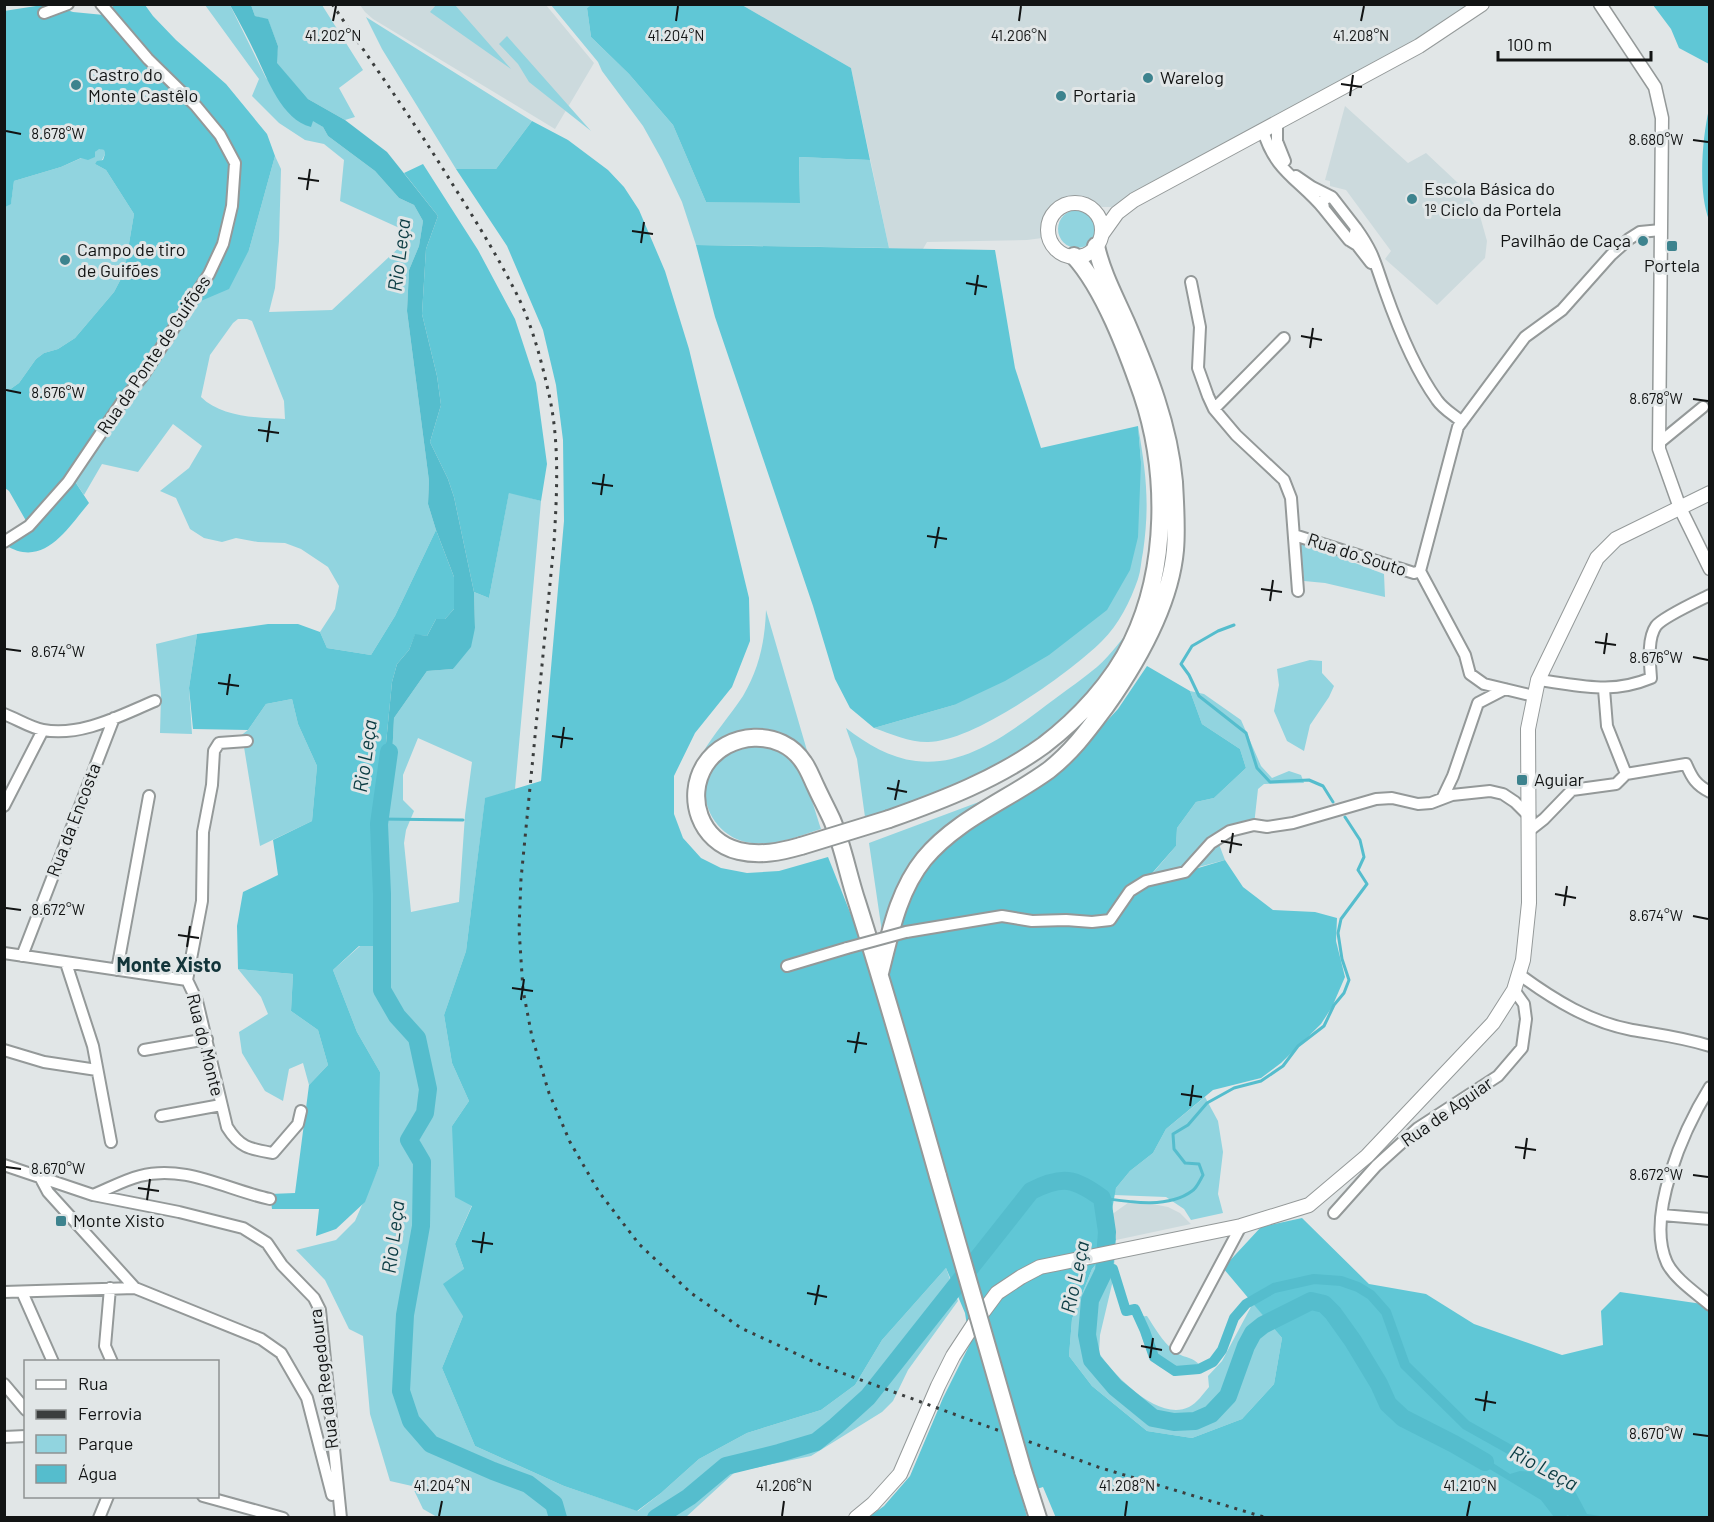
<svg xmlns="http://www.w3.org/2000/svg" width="1714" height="1522" font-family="Barlow,sans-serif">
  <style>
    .built { fill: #ccdadd }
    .green { fill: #91d4df; fill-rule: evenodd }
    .forest { fill: #60c7d6 }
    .water { fill: #55bdcd }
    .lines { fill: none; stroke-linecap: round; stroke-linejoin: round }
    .stream { stroke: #55bdcd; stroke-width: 3 }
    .canal { stroke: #55bdcd; stroke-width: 10 }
    .river { stroke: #55bdcd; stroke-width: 18 }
    .minor-casing { stroke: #949999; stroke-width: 14 }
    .tertiary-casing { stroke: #949999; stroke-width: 15 }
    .secondary-casing { stroke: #949999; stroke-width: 16 }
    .trunk-casing { stroke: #949999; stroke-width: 20 }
    .minor { stroke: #fff; stroke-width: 10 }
    .tertiary { stroke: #fff; stroke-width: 12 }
    .secondary { stroke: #fff; stroke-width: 14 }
    .trunk { stroke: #fff; stroke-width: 16 }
    .rail { stroke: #3b3e3e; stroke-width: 3; stroke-dasharray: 3 6; stroke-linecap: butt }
    .minor-bridge-casing { stroke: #949999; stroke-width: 14; stroke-linecap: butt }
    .trunk-bridge-casing { stroke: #949999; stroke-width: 20; stroke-linecap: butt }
    .minor-bridge { stroke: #fff; stroke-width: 10 }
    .trunk-bridge { stroke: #fff; stroke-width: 16 }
    .ticks { fill: none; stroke: #121414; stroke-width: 2 }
    .poi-dot { fill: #3d838e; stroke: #e1e6e7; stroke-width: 2 }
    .labels { text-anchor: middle; stroke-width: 6; stroke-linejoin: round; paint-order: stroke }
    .poi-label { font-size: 18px; fill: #121414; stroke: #e1e6e7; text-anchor: start }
    .street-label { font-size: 18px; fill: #121414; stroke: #e1e6e7 }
    .water-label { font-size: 20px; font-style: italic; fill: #0a3b42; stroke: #e1e6e7 }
    .neighbourhood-label { font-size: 20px; font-weight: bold; fill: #13353a; stroke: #e1e6e7 }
    .ticks-label { font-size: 15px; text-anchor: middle; fill: #121414; stroke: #e1e6e7; stroke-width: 6; stroke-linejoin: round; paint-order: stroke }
  </style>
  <rect width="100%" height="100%" fill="#e1e6e7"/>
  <path class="built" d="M360,5H546L594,63L555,129L373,19L365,12Z
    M742,5H1467L1454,25L1114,207H1089L1077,203L1065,205L1059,208L1051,218L1049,225L1050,237L1027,240L927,242L923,249L889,248L851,68Z
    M1345,106L1408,163L1426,153L1459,184L1478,209L1487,241L1485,258L1437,305L1385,259L1391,251L1346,190L1330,186V181L1325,180Z
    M1132,1200L1168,1207L1180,1213L1191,1224L1116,1240L1111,1215Z"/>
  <path class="green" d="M205,5H230L266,78L313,120L323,127L328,136L375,171L399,198L414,205L423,221L419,246L409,270L407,311L429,481L428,504L436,530L395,616L371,655L327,648L320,632L335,609L339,586L328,567L301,549L285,543L258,542L236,538L222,542L204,538L190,529L176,498L160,491L189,468L202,446L173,424L138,472L102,464L84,495L70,474L183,309L249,250L275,156L281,169L279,241L275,288L269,312L332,310L404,243L406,231L340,201L344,160L324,144L305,140L279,123L252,96L259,79ZM238,319H247L252,321L284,401L285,419C258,418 221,417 201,397L210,355L233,323Z
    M251,5H322L363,70L339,88L355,117L345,120L308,99L276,63L278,46L268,20L255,16Z
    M436,5H455L511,69L430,12Z
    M551,5H593L587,8L591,37L629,74L673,125L706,202H800L799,157L870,160L889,248L696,245L682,202L662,160L643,126L602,71L598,62Z
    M366,17L532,121L496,169H456L382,49Z
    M507,36L591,131L529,82L518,64L499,44Z
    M98,148L104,150L105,154L102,160L95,164L106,170L134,214L124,273L114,292L75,338L58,349L44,353L36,359L19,383L5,393L4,207L11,203L14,181L61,167L95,152Z
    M1058 229a19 19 0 1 1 38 0a19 19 0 1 1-38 0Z
    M1138,426C1146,472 1150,504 1143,552C1141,561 1141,570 1138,579C1130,602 1119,624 1102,641C1070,673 972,743 927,742C909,742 891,734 874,728L954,705L1141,462Z
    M509,492L541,501L515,789L485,799L466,951L444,1015L452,1063L469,1101L452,1126L472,1205L455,1244L464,1269L463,1316L442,1368L475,1446L564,1486L638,1511L661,1493L699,1459L747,1433L821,1410L855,1385L882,1340L946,1268L958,1301L908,1370L893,1401L882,1412L811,1456L735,1472L686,1517H437L423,1509L412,1486L390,1481L370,1414L363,1336L349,1329L325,1280L296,1250L336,1240L355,1221L379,1166L380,1072L357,1032L333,970L360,946H378L375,826L383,774L391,777L394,718L427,671L453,669L475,628L474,592L489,598ZM418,738L472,762L465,815L459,902L411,912L404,843L406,830L414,811L403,800V775Z
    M1300,542L1384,574L1385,597L1325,583L1304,581Z
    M766,610L808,754C773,720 737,721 702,754C714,733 730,716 743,696C759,669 765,641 766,610Z
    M1136,622C1123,647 1110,671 1092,692C1036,760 946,793 865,817L857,759L846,728C867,744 890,758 916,761C968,768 1017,727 1056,698C1069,688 1084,678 1097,667C1111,655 1123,637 1136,622Z
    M197,634L189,688L192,734L160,733L161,695L156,644Z
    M1310,660L1322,661V673L1334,686L1329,697L1310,725L1304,751L1287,741L1274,711L1279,685L1277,669Z
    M1190,691L1204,694L1241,720L1261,766L1272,778L1289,771L1301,775L1304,783L1264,784L1258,789L1254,825L1217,839L1225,860L1146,881L1176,846L1177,828L1196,802L1214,798L1246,768L1240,749L1202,724Z
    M292,699L298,724L317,766L312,821L260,846L244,747L239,737L248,730L266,704Z
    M742,745C800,744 806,783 821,829C799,836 775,846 752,843C708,839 686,779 725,753C730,750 737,748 742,745Z
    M1003,793L943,833L887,929L882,932L869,843Z
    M238,969L293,974L291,1011L318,1030L328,1065L309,1085L303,1063L289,1069L283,1101L265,1091L242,1053L239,1032L268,1014L261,997Z
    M1205,1097L1218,1121L1223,1152L1218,1194L1223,1213L1191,1220L1184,1209L1166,1197L1114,1195L1116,1188L1130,1171L1153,1153L1166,1129Z
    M1116,1240L1113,1280L1100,1335L1099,1353C1114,1375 1158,1422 1189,1407C1197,1403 1203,1394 1209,1387L1208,1376L1222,1361L1253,1303L1282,1338L1274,1384L1242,1419L1192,1438L1147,1431L1092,1386L1069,1356L1072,1319L1092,1269Z
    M1147,1316C1155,1328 1162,1341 1174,1351C1185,1360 1197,1355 1203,1372C1151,1375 1150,1364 1136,1317Z"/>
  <path class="forest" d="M49,4L73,12L104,15L114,5H145L153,16L176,40L226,84L267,134L275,156L249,250L229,289L182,309L70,474L89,503C67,529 44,569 5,545L29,526L9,491L5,488V393L19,383L36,359L44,353L58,349L75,338L114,292L124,273L134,214L106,170L95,164L97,161L103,160L105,154L104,150L99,149L95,152V157L88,160L81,158L61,167L14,181L11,204L5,207L4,11Z
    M593,4L742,5L851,68L870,160L799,157L800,203L706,202L673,125L629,74L591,37L587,8Z
    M1653,5H1709V91V64L1679,48L1671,29Z
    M1709,109V220C1698,192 1702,139 1709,109Z
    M532,121L568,140L608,170L624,187L639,210L665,271L689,349L749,598L750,641L732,687L695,733L674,776V814L683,838L701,858L721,868L747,873L779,871L828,857L865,950L900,940L903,919L918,881L948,845L1037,785L1079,751L1118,709L1147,666L1190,691L1202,724L1240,749L1246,768L1214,798L1196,802L1177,828L1176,846L1147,879L1185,872L1225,860L1243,887L1273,910L1315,912L1337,918L1336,941L1345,977L1332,1007L1321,1024L1281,1063L1261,1078L1213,1090L1166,1129L1153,1153L1130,1171L1116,1188L1111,1215L1116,1240L1092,1269L1072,1319L1069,1356L1092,1386L1147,1431L1192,1438L1242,1419L1274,1384L1282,1338L1223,1268L1261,1227L1302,1218L1369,1284L1426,1294L1474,1324L1562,1355L1603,1345L1601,1311L1620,1292L1709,1305V1517L1056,1518L1043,1487L1021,1494L1027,1517H869L884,1506L910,1476L943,1398L970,1344L965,1313L946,1268L882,1340L855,1385L821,1410L747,1433L699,1459L661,1493L637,1511L564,1486L475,1446L442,1368L463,1316L443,1284L464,1269L455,1244L472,1206L455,1197L452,1126L469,1101L452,1063L444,1015L466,951L485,798L541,781L564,521L563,440L556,385L543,330L507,246L456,169H496Z
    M423,164L478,250L515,319L536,383L547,464L541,501L509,493L489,598L474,592L454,497L448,479L430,442L441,405L437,376L422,314L426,249L438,216L404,173Z
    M696,245L995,250L1015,368L1041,448L1138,426L1141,462L1138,537L1130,570L1107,610L1049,655L1005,681L954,705L874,728L850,708L835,679L813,606L715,317Z
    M436,530L454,577V609L445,619H436L427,636L415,635L409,650L397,664L392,682L383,774L375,826L378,946H359L333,970L357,1032L380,1072L379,1166L365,1202L336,1229L316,1236L319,1209H272L270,1194L295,1193L309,1085L328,1065L318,1030L291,1011L293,974L238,969L237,926L243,892L278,875L273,840L312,821L317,766L298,724L292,699L266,704L248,730L193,729L189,688L197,634L268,624H298L320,632L327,648L371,655L395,616Z"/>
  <path class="water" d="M230,5H251L255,16L268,19L278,46L277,63L308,99L345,120L387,152L438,216L426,249L422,314L437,376L441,405L430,442L448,479L454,497L474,592L475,628L471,647L453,669L427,671L394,718L391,778L383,774L392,682L397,664L409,650L415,634L427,636L436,619H445L454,609V577L436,530L428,504L429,481L407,311L409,270L419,246L423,221L414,205L399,198L375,171L328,136L323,127L313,121L311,127C282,120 267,78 256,55C248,38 239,21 230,5Z
    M1465,1445L1510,1474L1520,1471L1532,1472L1550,1483L1558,1475L1569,1480L1587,1514L1607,1517H1570L1568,1515L1564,1517H1554L1541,1500L1463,1453Z"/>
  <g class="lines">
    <path class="stream" d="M1234,625L1218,631L1192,646L1181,664L1189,675L1199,696L1246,733L1257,768L1270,782L1309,780L1323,786L1333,802
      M379,819L463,820
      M1102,1198C1129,1202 1168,1209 1192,1191C1197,1188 1200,1180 1203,1175L1199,1164L1185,1163L1174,1149L1173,1134L1188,1125L1207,1103L1234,1088L1261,1081L1283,1066L1298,1046L1324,1026L1334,1005L1344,993L1349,980L1342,959L1338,933L1341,919L1367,884L1358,870L1364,857L1360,840L1345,817"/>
    <path class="canal" d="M1104,1271L1113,1269L1126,1311L1135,1309L1145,1331L1154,1357L1175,1371L1199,1369L1213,1362L1222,1350L1234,1318L1246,1304L1274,1288L1314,1279L1341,1281L1358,1287L1371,1295L1386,1312L1405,1365L1466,1425L1557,1476L1564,1487"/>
    <path class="river" d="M389,752L379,824L382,894V990L397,1016L417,1038L428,1089L425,1113L409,1140L422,1162L421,1226L405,1315L401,1391L411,1421L431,1444L493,1471L528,1484L554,1504L558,1518
      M656,1518L689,1497L726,1466L779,1453L816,1442L836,1426L868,1397L1031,1191C1063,1175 1074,1178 1102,1198L1107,1232L1104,1271L1090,1300L1087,1335L1092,1360L1115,1387L1153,1418L1174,1422L1195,1421L1211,1414L1228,1396L1246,1346L1253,1333L1263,1325L1311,1301L1324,1304L1333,1313L1353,1341L1379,1384L1388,1404L1403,1418L1454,1444L1485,1462"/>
    <defs>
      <path id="minor" d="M44,13L68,4
        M1277,123V141L1285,161
        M1263,130C1274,171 1300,180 1324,209
        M1296,176L1312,187L1332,197
        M1332,197L1356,228L1354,237L1349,240L1324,209L1323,202L1326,198Z
        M1356,228C1374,253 1375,263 1385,291C1397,325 1416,371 1437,400C1443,409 1454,415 1462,422
        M1349,240L1357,245L1371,263
        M1191,282L1200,327L1198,368L1208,396L1214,409L1236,435L1284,480L1291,498L1298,591
        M1214,409L1284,338
        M1659,443L1703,407
        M1294,535L1414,573L1420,571
        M4,542L29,526L68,482L122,402L142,377L209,274L223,244L232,206L235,163L220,135L196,106L148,59L101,4
        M1538,680C1580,685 1610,695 1651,678C1650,663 1647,639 1656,626C1663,617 1698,601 1710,595
        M1604,689L1607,726L1626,774
        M1534,696L1484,684L1470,674L1465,655L1420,571L1458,427L1525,337L1562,310L1611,255L1629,239L1640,232L1661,230
        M4,714C17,719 31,728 43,730C82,737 121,715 155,701
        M247,741L219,743L214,751L212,785L203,832L202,901L187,980L197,1001L227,1127C240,1148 250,1149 273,1153L298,1124L301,1111
        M1443,797L1453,776L1478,703L1505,689
        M4,806L43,730
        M1530,830L1544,819L1572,790L1616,784L1626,774L1686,764C1692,778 1696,785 1710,792
        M906,932L1002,916L1032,921L1066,920L1092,922L1110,920L1130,891L1146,881L1185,872L1211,843L1230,831L1254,825L1267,827L1293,823L1376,799L1392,798L1418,804L1431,803L1452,795L1490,791L1503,794L1515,802L1530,817
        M4,953L187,980
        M22,956L114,718
        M66,963L93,1046L111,1142
        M787,966L847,948
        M117,970L149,796
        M1520,975C1554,1000 1590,1022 1632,1030C1661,1035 1681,1037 1710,1046
        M4,1050L44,1062L97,1070
        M144,1050L207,1039
        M1710,1087C1684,1129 1645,1216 1667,1263C1675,1279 1696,1293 1710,1305
        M161,1116L221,1105
        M4,1165L93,1195L179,1212L243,1228L267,1243L282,1265L314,1298L320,1310L341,1518
        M40,1177L48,1192L135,1288
        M93,1195C108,1189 124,1180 140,1176C185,1164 227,1190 270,1199
        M1334,1213L1376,1166L1418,1128L1498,1076L1522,1048L1526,1019L1524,1004L1514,990
        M1662,1215L1710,1219
        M110,1288L105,1346L112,1362
        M4,1292L135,1288L261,1339L281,1353L307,1398L332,1495
        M22,1292L53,1362
        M1176,1348L1241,1226
        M4,1384L26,1410
        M4,1437L26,1436
        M203,1496L283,1518
        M99,1518L108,1496"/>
      <path id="tertiary" d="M1600,4L1655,87L1662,118L1659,449L1680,508L1710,569"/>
      <path id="secondary" d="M1048 230a27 27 0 1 1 54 0a27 27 0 1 1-54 0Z
        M1102,234L1117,213L1134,200L1419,46L1482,4
        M856,1518L873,1504L900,1474L938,1386L953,1356L974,1324L997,1293L1021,1277L1040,1267L1241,1226L1309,1205L1367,1156L1493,1023L1514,990L1523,960L1529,903L1528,729L1538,680L1597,558L1616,539L1710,493"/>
      <path id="trunk" d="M889,819C943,800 997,779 1044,745C1078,719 1113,682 1132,642C1168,567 1168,471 1142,394C1127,351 1104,289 1074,256
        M801,846C780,852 760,856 739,851C700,842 685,797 705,765C727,731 781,727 804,763C809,770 812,779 816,787C821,798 827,809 832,820C843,846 848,875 857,902C886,993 912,1084 938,1176
        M880,973C890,934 898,891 924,859C957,819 1008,800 1049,770C1073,751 1088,730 1106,706C1137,662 1170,605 1175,550C1177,527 1175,504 1174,482C1169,425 1148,373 1126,322C1115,297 1102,273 1096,246
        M1023,1471L1038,1518"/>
    </defs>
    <use href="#minor" class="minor-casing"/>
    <use href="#tertiary" class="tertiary-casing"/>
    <use href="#secondary" class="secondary-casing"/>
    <use href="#trunk" class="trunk-casing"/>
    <use href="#minor" class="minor"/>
    <use href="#tertiary" class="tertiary"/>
    <use href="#secondary" class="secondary"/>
    <use href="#trunk" class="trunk"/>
    <path class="rail" d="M332,4C373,64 415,123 453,185C474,218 495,252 513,287C530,318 540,355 548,390C560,440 557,492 554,543L521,879L519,929L523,990L532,1037L549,1093L570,1142L599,1192L639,1244L691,1293L741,1328L823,1366L1098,1467L1267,1518"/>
    <defs>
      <path id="minor-bridge" d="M847,948L906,932"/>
      <path id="trunk-bridge" d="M801,846L889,819
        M938,1176L1023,1471"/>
    </defs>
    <use href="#minor-bridge" class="minor-bridge-casing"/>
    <use href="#trunk-bridge" class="trunk-bridge-casing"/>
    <use href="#minor-bridge" class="minor-bridge"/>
    <use href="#trunk-bridge" class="trunk-bridge"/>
  </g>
  <path class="ticks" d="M333,21L336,6M676,21L678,6M1019,21L1021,6M1361,21L1364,6M1341,84L1362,87M1350,96L1353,75M6,131L21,134M1693,140L1708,142M298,178L319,181M307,190L310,169M632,231L653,234M641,243L644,222M966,283L987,287M975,295L978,275M1301,336L1322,340M1310,348L1313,328M6,390L21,393M1693,399L1708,401M258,430L279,433M267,442L270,421M592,483L613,486M601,495L604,474M927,536L947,539M935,548L939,527M1261,589L1282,592M1270,601L1273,580M1595,642L1616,645M6,649L21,651M1604,654L1607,633M1693,657L1708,660M218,683L239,686M227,695L230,674M552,736L573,739M561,748L564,727M887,788L907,792M895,800L899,780M1221,841L1242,845M1230,853L1233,833M1555,894L1576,898M1564,906L1567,886M6,908L21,910M1693,916L1708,919M178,935L199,938M187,947L190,926M512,988L533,991M521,1000L524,979M847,1041L867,1044M855,1053L859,1032M1181,1094L1202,1097M1190,1106L1193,1085M1515,1147L1536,1150M1524,1159L1527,1138M6,1167L21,1169M1693,1175L1708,1177M138,1188L159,1191M147,1200L150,1179M472,1241L493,1244M481,1253L484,1232M807,1293L827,1297M815,1305L819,1285M1141,1346L1162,1350M1150,1358L1153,1338M1475,1399L1496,1403M1484,1411L1487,1391M1693,1434L1708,1436M439,1516L442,1501M782,1516L784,1501M1125,1516L1127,1501M1467,1516L1470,1501"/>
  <g class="poi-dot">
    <circle cx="1148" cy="78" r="6"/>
    <circle cx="76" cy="85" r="6"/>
    <circle cx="1061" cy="96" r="6"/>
    <circle cx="1412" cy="199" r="6"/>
    <circle cx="1643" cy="241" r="6"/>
    <rect x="1666" y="240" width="12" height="12" rx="3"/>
    <circle cx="65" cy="260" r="6"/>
    <rect x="1516" y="774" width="12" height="12" rx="3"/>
    <rect x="55" y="1215" width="12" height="12" rx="3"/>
  </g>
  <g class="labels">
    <g class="poi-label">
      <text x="88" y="81">Castro do<tspan x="88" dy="21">Monte Castêlo</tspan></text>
      <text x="1160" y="84">Warelog</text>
      <text x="1073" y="102">Portaria</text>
      <text x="1424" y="195">Escola Básica do<tspan x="1424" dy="21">1º Ciclo da Portela</tspan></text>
      <text x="1631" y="247" text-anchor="end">Pavilhão de Caça</text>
      <text x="77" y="256">Campo de tiro<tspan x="77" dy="21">de Guifões</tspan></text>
      <text x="1672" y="272" text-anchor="middle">Portela</text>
      <text x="1534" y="786">Aguiar</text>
      <text x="73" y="1227">Monte Xisto</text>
    </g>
    <g class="street-label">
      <text transform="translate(154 355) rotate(-56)" y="6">Rua da Ponte de Guifões</text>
      <text transform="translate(1357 555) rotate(18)" y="6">Rua do Souto</text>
      <text transform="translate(74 820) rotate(-69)" y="6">Rua da Encosta</text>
      <text transform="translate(205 1045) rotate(76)" y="6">Rua do Monte</text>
      <text transform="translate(1447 1112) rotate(-35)" y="6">Rua de Aguiar</text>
      <text transform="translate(324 1379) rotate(-97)" y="6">Rua da Regedoura</text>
    </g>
    <g class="water-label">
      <text transform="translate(399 255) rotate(-83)" y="7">Rio Leça</text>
      <text transform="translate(365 756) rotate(-82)" y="7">Rio Leça</text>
      <text transform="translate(393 1237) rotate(-83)" y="7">Rio Leça</text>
      <text transform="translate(1075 1277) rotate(-78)" y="7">Rio Leça</text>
      <text transform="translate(1544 1468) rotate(28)" y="7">Rio Leça</text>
    </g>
    <g class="neighbourhood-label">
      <text x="169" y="972">Monte Xisto</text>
    </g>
  </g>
  <g class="ticks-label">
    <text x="333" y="41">41.202°N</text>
    <text x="676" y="41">41.204°N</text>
    <text x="1019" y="41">41.206°N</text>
    <text x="1361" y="41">41.208°N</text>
    <text x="58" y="139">8.678°W</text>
    <text x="1656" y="145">8.680°W</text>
    <text x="58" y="398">8.676°W</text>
    <text x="1656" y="404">8.678°W</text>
    <text x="58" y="657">8.674°W</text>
    <text x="1656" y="663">8.676°W</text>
    <text x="58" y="915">8.672°W</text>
    <text x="1656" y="921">8.674°W</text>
    <text x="58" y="1174">8.670°W</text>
    <text x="1656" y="1180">8.672°W</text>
    <text x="1656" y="1439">8.670°W</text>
    <text x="442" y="1491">41.204°N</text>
    <text x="784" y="1491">41.206°N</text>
    <text x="1127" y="1491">41.208°N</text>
    <text x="1470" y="1491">41.210°N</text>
  </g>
  <rect width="1714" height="1522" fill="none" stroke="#121414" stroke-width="12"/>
  <rect x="24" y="1360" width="195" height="138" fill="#e1e6e7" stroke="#8e9293" stroke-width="1.5"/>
  <rect x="36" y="1380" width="30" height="9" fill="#ffffff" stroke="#8e9293" stroke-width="1.5"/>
  <text x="78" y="1390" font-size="18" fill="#121414">Rua</text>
  <rect x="36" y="1410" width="30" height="9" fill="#3b3e3e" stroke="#8e9293" stroke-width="1.5"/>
  <text x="78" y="1420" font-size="18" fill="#121414">Ferrovia</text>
  <rect x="36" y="1435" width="30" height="18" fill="#91d4df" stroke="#8e9293" stroke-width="1.5"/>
  <text x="78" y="1450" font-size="18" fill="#121414">Parque</text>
  <rect x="36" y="1465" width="30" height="18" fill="#55bdcd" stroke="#8e9293" stroke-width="1.5"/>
  <text x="78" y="1480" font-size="18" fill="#121414">Água</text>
  <path d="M1498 51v9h153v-9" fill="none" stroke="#121414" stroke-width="3"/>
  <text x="1507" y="51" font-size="18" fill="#121414" stroke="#e1e6e7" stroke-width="4.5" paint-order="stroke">100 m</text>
</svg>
